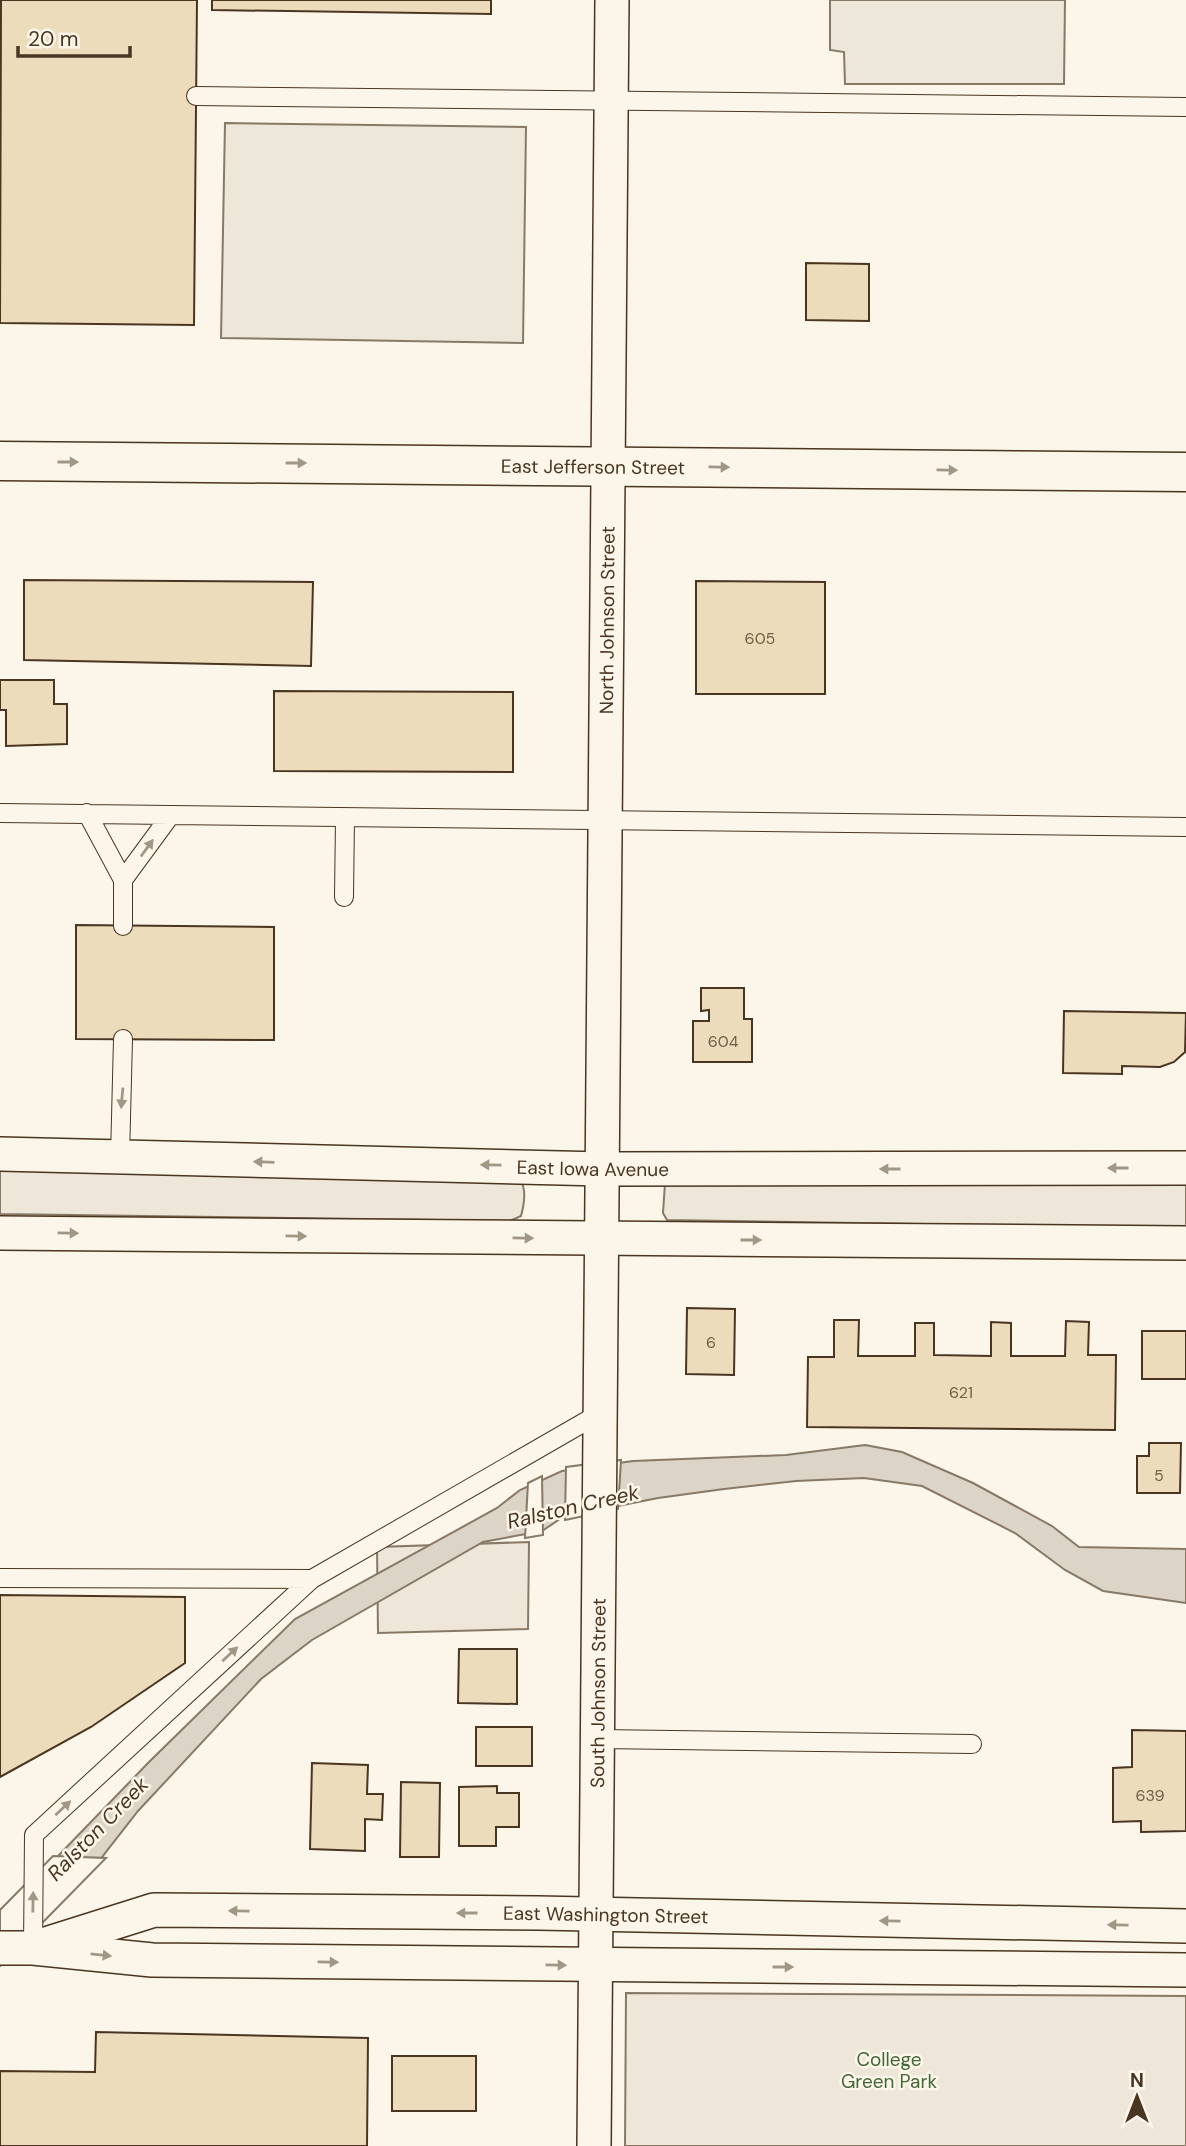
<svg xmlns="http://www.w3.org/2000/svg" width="1186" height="2146" font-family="'DM Sans',sans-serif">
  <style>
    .green { fill: #ede6d9; stroke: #887966; stroke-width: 2 }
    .parking { fill: #ede7d9; stroke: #887966; stroke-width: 2 }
    .water { fill: #dcd4c6; stroke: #887966; stroke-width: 2 }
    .pier { fill: #fbf6e9; stroke: #887966; stroke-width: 2 }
    .building { fill: #ecdcbc; stroke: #4a3520; stroke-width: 2 }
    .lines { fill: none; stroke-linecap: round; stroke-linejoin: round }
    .lane-casing { stroke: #4a3520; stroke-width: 20 }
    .street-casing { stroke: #4a3520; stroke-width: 36 }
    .secondary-casing { stroke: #4a3520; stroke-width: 41 }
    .lane { stroke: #fbf6e9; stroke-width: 18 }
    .street { stroke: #fbf6e9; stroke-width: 33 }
    .secondary { stroke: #fbf6e9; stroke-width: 38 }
    .oneway { fill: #a29684 }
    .labels { text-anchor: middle; stroke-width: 5; stroke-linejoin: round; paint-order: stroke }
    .number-label { font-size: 16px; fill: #725f47 }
    .street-label { font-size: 19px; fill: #4a3520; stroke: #fbf6e9 }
    .park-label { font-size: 19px; fill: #436837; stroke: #fbf6e9 }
    .water-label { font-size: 21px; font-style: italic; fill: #4a3520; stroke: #fbf6e9 }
  </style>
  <rect width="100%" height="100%" fill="#fbf6e9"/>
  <path class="green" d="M0,1170L520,1180C527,1189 524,1205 521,1216L510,1221L0,1214Z
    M1186,1182V1228L667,1220L663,1213L665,1183Z
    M529,1542L528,1629L378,1633L377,1547Z
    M626,1993L1186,1996V2146H625Z"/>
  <path class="parking" d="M830,0H1065L1064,84H845L844,52L830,50Z
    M225,123L526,127L523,343L221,338Z"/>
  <path class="water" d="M865,1445L902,1452L973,1483L1052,1526L1079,1547L1186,1549V1603L1103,1591L1065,1570L1015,1533L922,1486L864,1478L796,1481L724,1489L658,1498L563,1517L542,1531L483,1542L312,1640L261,1679L138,1811L95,1866L58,1856L149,1762L295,1619L497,1508L520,1490L562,1471L633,1461L786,1455Z"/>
  <path class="pier" d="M621,1460L618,1509L565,1520L566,1467Z
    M542,1476L543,1535L525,1538L528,1483Z
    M53,1856L106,1858L0,1966V1910Z"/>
  <path class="building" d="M1,0H197L194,325L0,323Z
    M212,0H491V14L212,10Z
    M806,263L869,264V321L806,320Z
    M24,580L313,582L311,666L24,660Z
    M696,581L825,582V694H696Z
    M0,680H54V704H67V744L6,746V710H0Z
    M274,691L513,692V772L274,771Z
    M76,925L274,927V1040L76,1039Z
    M701,988H744V1019H752V1062H693V1021H709V1010L701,1011Z
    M1064,1011L1186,1013L1185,1052L1174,1062L1160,1067L1122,1066V1074L1063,1073Z
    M687,1308L735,1309L734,1375L686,1374Z
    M834,1320H859L858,1356H915V1323H934V1355L991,1356V1322L1011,1323V1356H1065L1066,1321L1089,1322L1088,1355H1116L1115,1430L807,1427L808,1357H834Z
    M1142,1331H1186V1379H1142Z
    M1149,1443H1181L1180,1493H1137V1456H1149Z
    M0,1595L185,1597V1663L91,1727L0,1777Z
    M459,1649H517V1704L458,1703Z
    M476,1727H532V1766H476Z
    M1132,1730L1186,1731V1831L1141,1832V1821L1113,1822V1768L1132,1767Z
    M312,1763L368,1765L367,1794H383L382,1820L365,1819V1851L310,1849Z
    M401,1782L440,1783L439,1857H400Z
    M497,1786V1793H519V1827H496V1846H459V1787Z
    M96,2032L368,2038L367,2146H0V2071L95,2072Z
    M392,2056H476V2111H392Z"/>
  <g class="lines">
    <defs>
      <path id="lane" d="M196,96L1186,107
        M0,813L1186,827
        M87,813L123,880V926
        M123,880L170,816
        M344,897L345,818
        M120,1157L123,1039
        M0,1578L312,1579L602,1412
        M599,1739L972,1744
        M33,1948L34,1835L312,1579"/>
      <g id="street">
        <path id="s1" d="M0,1154L603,1169L1186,1168"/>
        <path d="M0,1233L1186,1243"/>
        <path id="s2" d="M46,1944L154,1910L538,1913L1186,1926"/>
        <path d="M0,1948H33L152,1960L1186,1970"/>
        <path id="s3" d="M594,2146L612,0"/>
      </g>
      <g id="secondary">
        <path id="s4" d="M0,461L1186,472"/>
      </g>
    </defs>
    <use href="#lane" class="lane-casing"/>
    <use href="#street" class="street-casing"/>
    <use href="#secondary" class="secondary-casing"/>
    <use href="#lane" class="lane"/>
    <use href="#street" class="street"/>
    <use href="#secondary" class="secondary"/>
  </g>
  <defs><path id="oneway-solid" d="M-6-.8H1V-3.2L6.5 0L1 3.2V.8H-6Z" transform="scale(1.75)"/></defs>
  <g class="oneway">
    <use href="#oneway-solid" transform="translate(68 462)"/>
    <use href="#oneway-solid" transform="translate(296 463)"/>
    <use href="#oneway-solid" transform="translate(719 467) rotate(1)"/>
    <use href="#oneway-solid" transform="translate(947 470) rotate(1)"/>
    <use href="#oneway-solid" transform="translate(147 848) rotate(-54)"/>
    <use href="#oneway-solid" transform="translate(122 1098) rotate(95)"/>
    <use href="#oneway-solid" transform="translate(264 1162) rotate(-178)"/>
    <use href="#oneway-solid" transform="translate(491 1165) rotate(-179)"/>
    <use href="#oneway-solid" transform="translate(1118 1168) rotate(180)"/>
    <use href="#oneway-solid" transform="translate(890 1169) rotate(180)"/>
    <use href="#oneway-solid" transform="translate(68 1233) rotate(1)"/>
    <use href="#oneway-solid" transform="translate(296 1236) rotate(1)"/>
    <use href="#oneway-solid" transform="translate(523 1238) rotate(1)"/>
    <use href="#oneway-solid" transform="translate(751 1240)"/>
    <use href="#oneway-solid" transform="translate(230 1654) rotate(-43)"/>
    <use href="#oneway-solid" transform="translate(63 1808) rotate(-43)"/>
    <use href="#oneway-solid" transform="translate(33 1902) rotate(-89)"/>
    <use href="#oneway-solid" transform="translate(239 1911) rotate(-179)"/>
    <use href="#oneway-solid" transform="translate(467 1913) rotate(-180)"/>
    <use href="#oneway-solid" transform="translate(890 1921) rotate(-179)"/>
    <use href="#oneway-solid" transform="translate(1118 1925) rotate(-179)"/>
    <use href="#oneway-solid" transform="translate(101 1955) rotate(6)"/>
    <use href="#oneway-solid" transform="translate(328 1962) rotate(1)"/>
    <use href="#oneway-solid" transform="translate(556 1965) rotate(1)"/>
    <use href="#oneway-solid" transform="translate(783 1967)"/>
  </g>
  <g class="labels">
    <g class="number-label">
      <text x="760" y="644">605</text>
      <text x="723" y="1047">604</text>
      <text x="711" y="1348">6</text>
      <text x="961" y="1398">621</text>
      <text x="1159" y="1481">5</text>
      <text x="1150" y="1801">639</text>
    </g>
    <g class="street-label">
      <text dy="7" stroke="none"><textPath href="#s4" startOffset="593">East Jefferson Street</textPath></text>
      <text dy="7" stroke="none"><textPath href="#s3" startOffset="1526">North Johnson Street</textPath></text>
      <text dy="7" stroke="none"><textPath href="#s1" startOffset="593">East Iowa Avenue</textPath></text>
      <text dy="7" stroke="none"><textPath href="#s3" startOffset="453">South Johnson Street</textPath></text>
      <text dy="7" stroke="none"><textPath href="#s2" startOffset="565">East Washington Street</textPath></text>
    </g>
    <g class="park-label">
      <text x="889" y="2066">College<tspan x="889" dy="22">Green Park</tspan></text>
    </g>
    <g class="water-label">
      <text transform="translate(573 1507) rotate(-13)" y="7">Ralston Creek</text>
      <text transform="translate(98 1829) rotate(-46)" y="7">Ralston Creek</text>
    </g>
  </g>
  <g transform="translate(1137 2097)" stroke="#fbf6e9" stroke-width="5" paint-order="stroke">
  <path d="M0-5L12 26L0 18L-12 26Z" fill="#4a3520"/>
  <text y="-10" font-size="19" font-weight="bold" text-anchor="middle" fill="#4a3520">N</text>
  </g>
  <path d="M18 46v10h112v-10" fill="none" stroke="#4a3520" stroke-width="3.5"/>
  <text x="28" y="46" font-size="21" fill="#4a3520" stroke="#fbf6e9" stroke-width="5" paint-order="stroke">20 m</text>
</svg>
